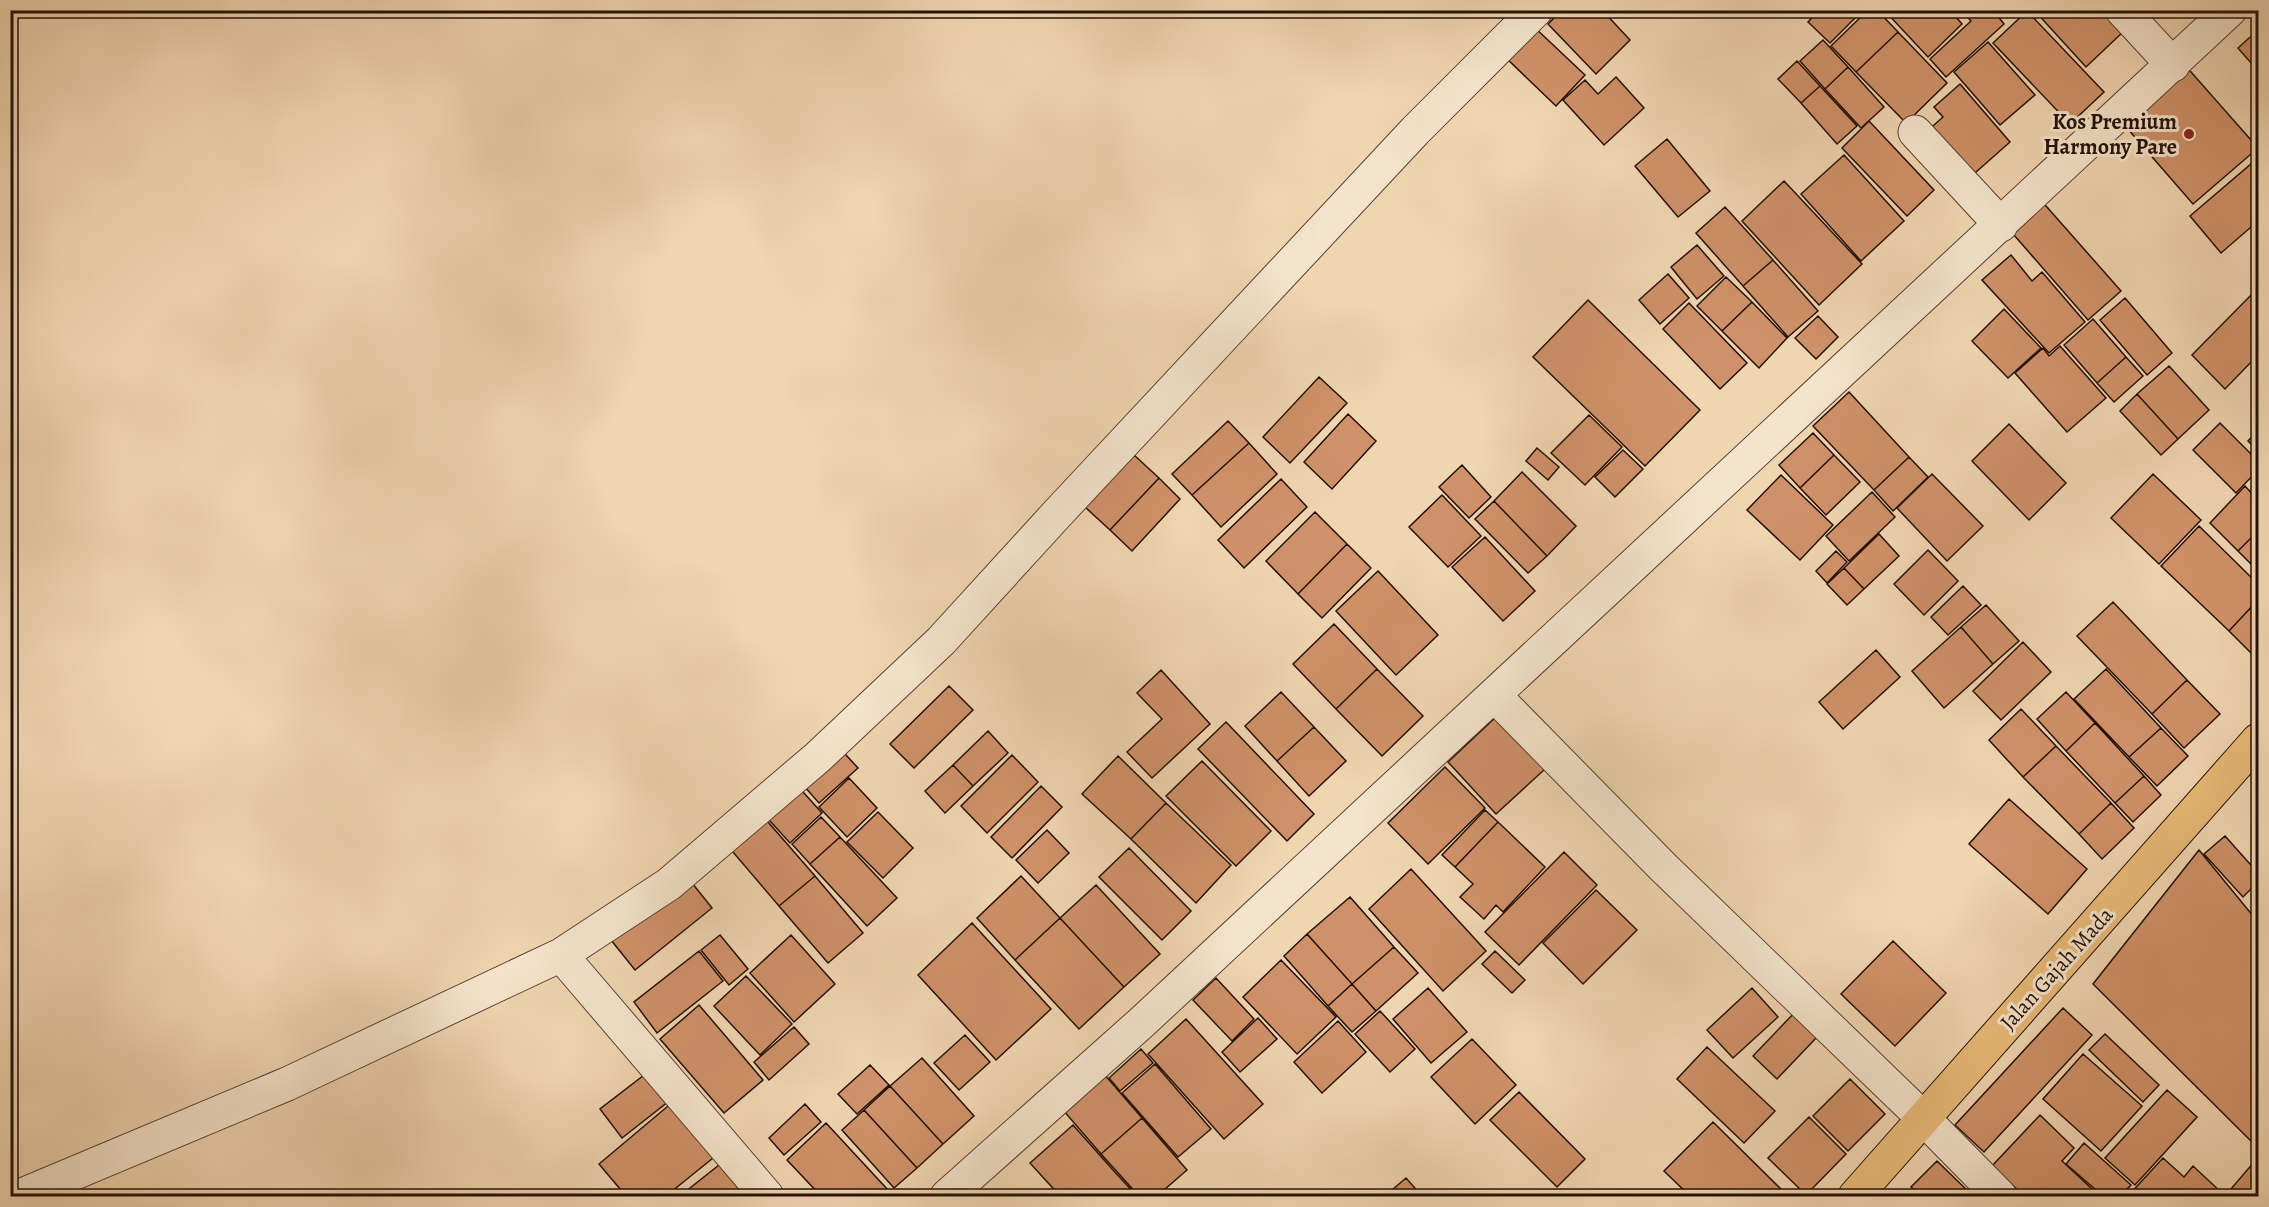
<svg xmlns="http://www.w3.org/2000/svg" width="2269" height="1207" font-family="Alegreya,serif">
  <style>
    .building { fill: #cf9169; stroke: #251008; stroke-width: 1.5 }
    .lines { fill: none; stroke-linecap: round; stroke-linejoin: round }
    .minor-casing { stroke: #584132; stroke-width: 35 }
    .primary-casing { stroke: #251008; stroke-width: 35 }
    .minor { stroke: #f5e4cc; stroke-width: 33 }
    .primary { stroke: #e8ba78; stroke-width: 33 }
    .poi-dot { fill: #8f2418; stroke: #f5e4cc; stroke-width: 2 }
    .labels { text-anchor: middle; stroke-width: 6; stroke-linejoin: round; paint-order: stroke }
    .poi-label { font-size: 22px; font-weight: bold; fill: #251008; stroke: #f5e4cc; text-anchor: end }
    .street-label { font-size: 22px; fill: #251008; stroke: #f5e4cc }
  </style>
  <rect width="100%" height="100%" fill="#f0d5b1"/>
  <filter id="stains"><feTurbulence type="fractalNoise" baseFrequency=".00333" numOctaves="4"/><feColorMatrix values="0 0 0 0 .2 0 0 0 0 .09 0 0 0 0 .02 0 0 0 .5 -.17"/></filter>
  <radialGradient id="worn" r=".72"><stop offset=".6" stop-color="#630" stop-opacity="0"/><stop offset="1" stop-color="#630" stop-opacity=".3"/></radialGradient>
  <path class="building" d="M1562,10H1602L1630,40L1596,74L1548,24Z
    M1819,10H1863L1830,43L1808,22Z
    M1868,10H1877L1898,32L1856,72L1831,46Z
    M1884,10H1950L1962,24L1928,57Z
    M1961,10H1993L2004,24L1946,77L1930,59L1971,21Z
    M2034,10H2106L2124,31L2086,67Z
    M2129,10H2161L2144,27Z
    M2027,11L2104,92L2070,124L1993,43Z
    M1532,25L1585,75L1556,106L1503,55Z
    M2258,30V71L2238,48Z
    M1898,32L1947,83L1906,123L1856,72Z
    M1823,40L1848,67L1825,89L1800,61Z
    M1988,42L2035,95L2000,125L1954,72Z
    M1797,61L1820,86L1801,103L1778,79Z
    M2184,64L2258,148L2193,204L2120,120Z
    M1848,67L1884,107L1861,128L1825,89Z
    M1616,77L1644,108L1604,145L1563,100L1585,80L1598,94Z
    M1960,84L2010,142L1967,180L1925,133L1943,117L1934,107Z
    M1820,86L1857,126L1837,144L1801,103Z
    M1869,121L1934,190L1907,216L1842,148Z
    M1667,139L1710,191L1678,217L1635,166Z
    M1844,155L1904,221L1861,261L1801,194Z
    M2258,158V221L2221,253L2190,216Z
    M1784,181L1862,264L1819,305L1742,221Z
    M2039,198L2121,291L2088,320L2007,227Z
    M1725,207L1773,260L1743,286L1696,233Z
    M1697,245L1724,276L1697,299L1671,267Z
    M2011,255L2032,281L2042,272L2085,322L2049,353L1982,280Z
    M1773,260L1818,311L1788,337L1743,286Z
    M1668,274L1689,298L1660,324L1639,300Z
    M1726,277L1752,302L1722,331L1697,306Z
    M2251,295L2258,303V359L2256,357L2225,389L2192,355Z
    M2125,298L2172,353L2147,375L2100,320Z
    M1588,300L1700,410L1645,466L1533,357Z
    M1752,302L1787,338L1759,368L1722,331Z
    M1689,303L1747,363L1720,389L1663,329Z
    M2004,309L2041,348L2008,378L1972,341Z
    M1818,316L1838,337L1816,359L1795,338Z
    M2093,319L2126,357L2097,383L2064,345Z
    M2060,346L2106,398L2067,432L2015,373L2043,348L2049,356Z
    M2126,357L2143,376L2114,402L2097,383Z
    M2169,366L2209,410L2178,439L2137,394Z
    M1319,377L1347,403L1290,463L1263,437Z
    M1849,392L1909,457L1874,490L1813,426Z
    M2137,394L2178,439L2161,455L2120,411Z
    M1348,414L1376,441L1332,489L1304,462Z
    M1589,415L1622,447L1585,485L1551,453Z
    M1228,421L1249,443L1192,495L1172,474Z
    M2220,423L2258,461V470L2236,493L2193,450Z
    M2009,424L2066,483L2029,520L1972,461Z
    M2258,430V451L2248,441Z
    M1813,433L1834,455L1800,488L1779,465Z
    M1249,443L1277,474L1221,527L1192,495Z
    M1537,448L1559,467L1548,480L1526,461Z
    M1623,450L1643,469L1615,497L1595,477Z
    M1134,455L1159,478L1110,530L1085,507Z
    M1834,455L1860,482L1826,515L1800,488Z
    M1909,457L1928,477L1893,511L1874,490Z
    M1462,465L1491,497L1469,518L1439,487Z
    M1522,472L1576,526L1547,556L1494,501Z
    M1932,474L1983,526L1947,561L1897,508Z
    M2153,474L2201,520L2159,564L2111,518Z
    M1781,475L1833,525L1800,560L1747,510Z
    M1159,478L1180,499L1132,551L1110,530Z
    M1281,479L1307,507L1244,568L1218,540Z
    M2245,486L2258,500V531L2238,551L2210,523Z
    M1872,492L1895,517L1849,561L1826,536Z
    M1442,495L1481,536L1448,567L1409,527Z
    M1494,501L1547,556L1528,573L1475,519Z
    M1315,512L1347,544L1298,594L1266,561Z
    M2199,526L2258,584V600L2229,631L2161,566Z
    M2258,531V571L2238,551Z
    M1879,534L1899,556L1864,589L1844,568Z
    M1485,537L1535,591L1503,621L1452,567Z
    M1347,544L1371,568L1322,618L1298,594Z
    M1928,550L1958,581L1924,615L1894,584Z
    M1836,551L1847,562L1827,583L1816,571Z
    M1844,568L1864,589L1847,605L1827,584Z
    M1378,571L1438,635L1396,675L1336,611Z
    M1963,586L1981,605L1948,635L1931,617Z
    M2258,600V660L2229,631Z
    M2113,602L2187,680L2152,714L2077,636Z
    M1986,605L2019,641L1993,664L1961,627Z
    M1334,624L1377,669L1336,709L1293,664Z
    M1961,627L1993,664L1944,708L1912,671Z
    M2023,642L2051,672L2001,720L1973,691Z
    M1876,650L1900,677L1843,729L1819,702Z
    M1377,669L1423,716L1382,756L1336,709Z
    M2106,669L2161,728L2129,757L2074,699Z
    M1161,670L1210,724L1152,778L1127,752L1162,719L1137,693Z
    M2187,680L2220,714L2184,748L2152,714Z
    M949,686L973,710L914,768L890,744Z
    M1281,692L1314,727L1277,761L1245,726Z
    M2066,692L2095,723L2066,751L2037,719Z
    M2021,709L2056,746L2023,777L1989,740Z
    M1497,716L1545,769L1496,814L1448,762Z
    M1226,722L1314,814L1287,841L1198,749Z
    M2095,723L2144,776L2115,803L2066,751Z
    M1314,727L1346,761L1309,796L1277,761Z
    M2161,728L2188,756L2157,786L2129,757Z
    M988,731L1008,753L973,786L953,765Z
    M835,743L858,768L819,803L796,777Z
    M2056,746L2111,803L2079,834L2023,777Z
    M1012,755L1038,782L987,833L961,806Z
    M1118,756L1166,803L1131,839L1082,794Z
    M1202,761L1271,831L1236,866L1166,796Z
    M953,765L973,786L945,813L925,791Z
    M1445,767L1485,808L1428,864L1388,823Z
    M2144,776L2161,795L2133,822L2115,803Z
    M849,778L877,808L847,837L819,807Z
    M794,782L822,813L790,843L761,811Z
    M1041,786L1062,807L1012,858L991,837Z
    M2009,799L2087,869L2048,914L1969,844Z
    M1166,803L1231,865L1196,903L1131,839Z
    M2111,803L2134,828L2102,859L2079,834Z
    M1485,810L1498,822L1455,867L1442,855Z
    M878,812L913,848L883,878L847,842Z
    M762,815L815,876L779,906L727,845Z
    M821,817L840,837L810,864L792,844Z
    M1498,822L1545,867L1503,912L1496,905L1484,919L1460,897L1473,884L1455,867Z
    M1047,830L1069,853L1038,883L1016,860Z
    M2225,836L2258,873V882L2243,897L2204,854Z
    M840,837L897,898L867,926L810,864Z
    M1129,848L1191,911L1162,940L1099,877Z
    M2199,850L2258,922V1148L2093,984Z
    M1564,852L1597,885L1519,965L1485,932Z
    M1411,869L1486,951L1443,991L1369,909Z
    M684,873L712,908L635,970L607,935Z
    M815,876L863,933L828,963L779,906Z
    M1021,876L1060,918L1015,960L977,918Z
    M1096,885L1160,954L1124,987L1060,918Z
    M1596,890L1637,930L1583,984L1543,943Z
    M1350,897L1394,947L1352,984L1307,934Z
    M1060,918L1124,987L1079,1029L1015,960Z
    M972,923L1051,1009L996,1060L918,975Z
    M1307,934L1352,984L1328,1006L1284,956Z
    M720,935L748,969L729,985L701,950Z
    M791,935L835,984L794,1022L750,973Z
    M1893,941L1946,993L1895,1046L1841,994Z
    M1394,947L1418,973L1376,1011L1352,984Z
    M699,951L723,981L657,1033L634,1002Z
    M1495,951L1525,980L1512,993L1482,964Z
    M1281,960L1336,1017L1297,1054L1243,997Z
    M746,976L792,1024L760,1055L714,1006Z
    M1216,978L1254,1019L1232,1041L1193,1000Z
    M1352,984L1376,1011L1352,1032L1328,1006Z
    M1428,988L1467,1032L1431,1063L1393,1019Z
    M1752,988L1778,1017L1733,1058L1707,1030Z
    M699,1005L763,1080L724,1113L660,1039Z
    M2063,1008L2092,1035L1984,1152L1955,1125Z
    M1380,1011L1415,1049L1390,1072L1355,1034Z
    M1795,1012L1818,1036L1777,1079L1753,1056Z
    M1258,1018L1277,1039L1240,1072L1222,1052Z
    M1186,1019L1263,1104L1224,1139L1148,1054Z
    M1338,1021L1366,1052L1322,1093L1294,1062Z
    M794,1027L809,1044L769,1080L754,1062Z
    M2105,1034L2159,1085L2143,1102L2089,1050Z
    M965,1035L990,1062L959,1090L934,1063Z
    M1472,1039L1516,1085L1475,1124L1431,1077Z
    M1707,1047L1775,1111L1744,1143L1677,1079Z
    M1141,1049L1153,1063L1120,1091L1109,1078Z
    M2083,1054L2142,1106L2101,1151L2043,1099Z
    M922,1058L974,1116L943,1144L890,1086Z
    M1155,1064L1211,1129L1178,1157L1122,1093Z
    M870,1065L889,1085L857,1114L838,1094Z
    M648,1072L669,1101L622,1138L600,1109Z
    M1104,1074L1142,1118L1101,1154L1063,1110Z
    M1850,1079L1885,1114L1848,1151L1813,1116Z
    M890,1086L943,1144L917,1168L864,1110Z
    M2167,1090L2197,1117L2135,1185L2105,1158Z
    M1519,1092L1585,1159L1557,1187L1490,1120Z
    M674,1101L718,1154L666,1196H626L599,1164Z
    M805,1104L821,1122L784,1155L769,1138Z
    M864,1110L917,1168L894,1188L842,1130Z
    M2040,1115L2074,1148L2062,1161L2092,1189L2085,1196H2024L1992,1166Z
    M1809,1117L1846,1154L1806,1195L1768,1158Z
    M1142,1118L1187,1170L1157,1196H1139L1101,1154Z
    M1713,1122L1788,1196H1690L1664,1171Z
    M826,1123L888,1190L881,1196H821L787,1160Z
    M1073,1125L1113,1170L1137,1196H1060L1030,1163Z
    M2084,1143L2131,1185L2120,1196H2103L2066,1164Z
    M2163,1158L2184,1177L2193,1166L2222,1193L2219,1196H2128Z
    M1937,1161L1973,1196H1921L1911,1187Z
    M2254,1162L2258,1166V1196H2225Z
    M719,1165L745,1196H680Z
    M1406,1178L1422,1196H1385Z"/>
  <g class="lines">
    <defs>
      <path id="minor" d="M2122,10L2173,65
        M1915,132L2001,225
        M1494,695L1663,867L1923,1118L2000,1196
        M561,955L669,884L818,757L941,641L1057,514L1415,131L1536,10
        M20,1196L287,1084L561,955L767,1196
        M947,1196L1140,1024L2230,10"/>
      <path id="primary" d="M1855,1196L2258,740"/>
    </defs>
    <use href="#minor" class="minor-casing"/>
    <use href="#primary" class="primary-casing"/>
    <use href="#minor" class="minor"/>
    <use href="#primary" class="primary"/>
  </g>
  <circle class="poi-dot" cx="2189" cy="134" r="6"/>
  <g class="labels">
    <g class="poi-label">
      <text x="2177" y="129">Kos Premium<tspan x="2177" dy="25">Harmony Pare</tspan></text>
    </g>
    <g class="street-label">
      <text transform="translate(2056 968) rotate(-48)" y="8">Jalan Gajah Mada</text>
    </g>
  </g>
  <rect width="2269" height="1207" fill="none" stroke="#f0d5b1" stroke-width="36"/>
  <rect x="12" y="12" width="2245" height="1183" fill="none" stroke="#251008" stroke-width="3"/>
  <rect x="18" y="18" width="2233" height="1171" fill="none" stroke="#251008" stroke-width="1.5"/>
  <rect width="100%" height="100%" filter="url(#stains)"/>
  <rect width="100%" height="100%" fill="url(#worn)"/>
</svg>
